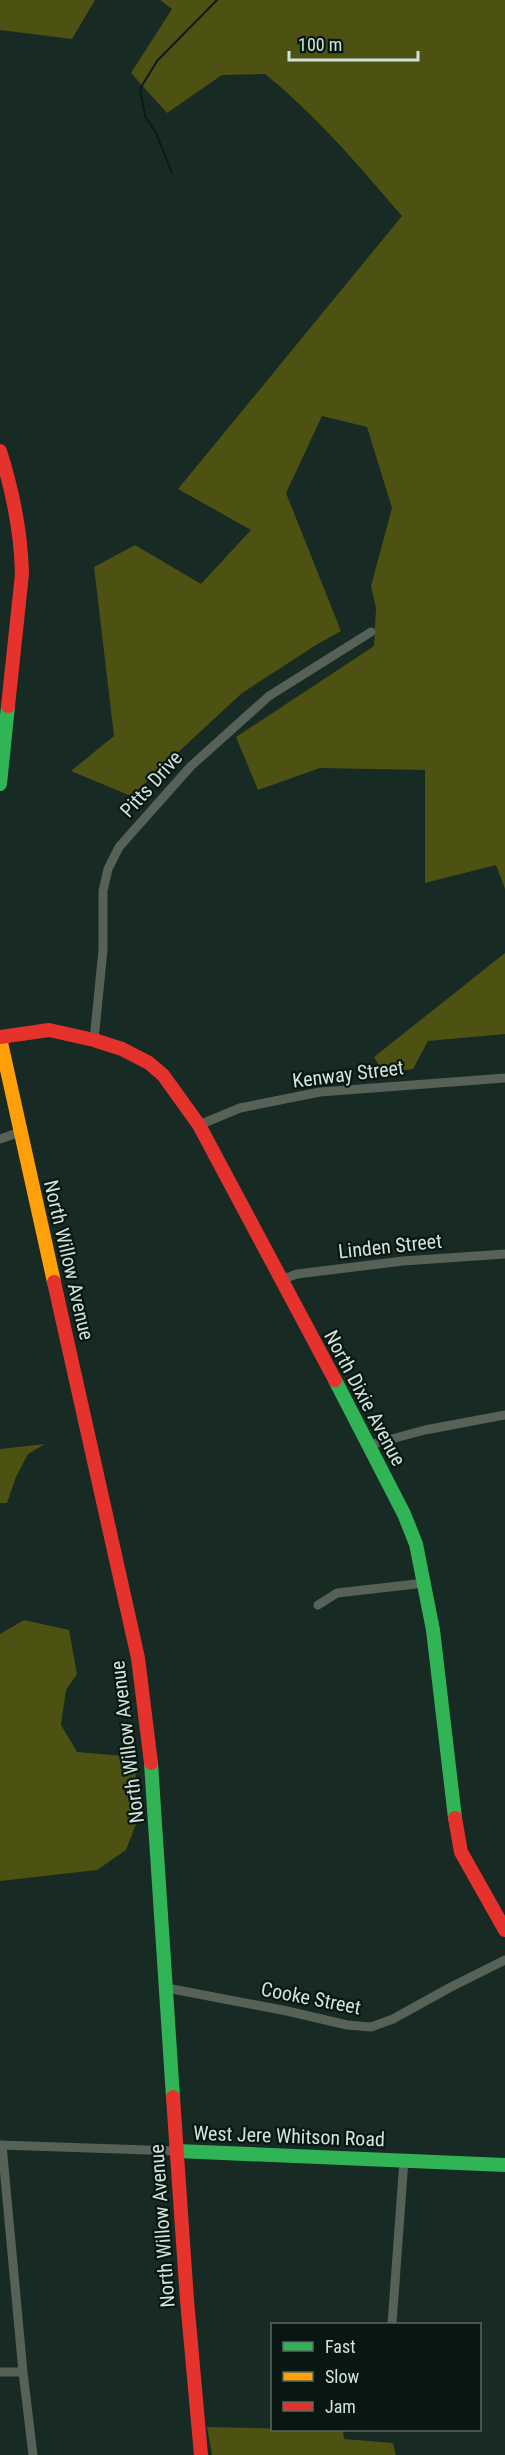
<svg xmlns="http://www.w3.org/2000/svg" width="505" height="2455" font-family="'Roboto Condensed',sans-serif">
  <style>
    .forest { fill: #4d5112 }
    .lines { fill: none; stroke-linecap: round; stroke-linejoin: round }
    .stream { stroke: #0b1a1e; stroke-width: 2 }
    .street { stroke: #566157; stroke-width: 9 }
    .fast { stroke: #30b455; stroke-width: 14 }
    .slow { stroke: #ff9f0a; stroke-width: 14 }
    .jam { stroke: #e5322d; stroke-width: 14 }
    .labels { text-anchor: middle; stroke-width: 4.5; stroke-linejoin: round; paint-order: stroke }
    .street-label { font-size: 20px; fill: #d1e4dc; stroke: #081711 }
  </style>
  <rect width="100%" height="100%" fill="#172a23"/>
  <path class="forest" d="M0,0H95L72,39L0,30Z
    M160,0H505V889L496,865L425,883V770L320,768L258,790L236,737L374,646L376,608L371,586L392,508L367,427L322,416L286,493L341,631L316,645L242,693L131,796L71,771L114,736L94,567L135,545L201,584L251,530L178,489L402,216C359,166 317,116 265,74L222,75L167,113L131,73L172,9Z
    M505,953V1034L428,1041L413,1069L383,1073L374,1057Z
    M45,1444L28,1454L16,1477L7,1503H0V1449Z
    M24,1620L69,1630L77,1674L66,1690L61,1725L77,1752L135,1757L138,1819L126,1850L97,1870L0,1881V1634Z
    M207,2427L343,2430L344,2439L393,2443L396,2455H212Z"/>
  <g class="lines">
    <path class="stream" d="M172,173L156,133L145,116L140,89L157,61L217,0"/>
    <path class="street" d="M94,1040L103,950V891L108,869L119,847L191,766L269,696L371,632
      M199,1125L240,1108L320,1092L505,1078
      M0,1139L20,1132
      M280,1280L297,1274L403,1261L505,1254
      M369,1445L425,1430L505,1415
      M318,1605L337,1593L425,1583
      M167,1988L287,2011L347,2025L371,2027L393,2019L449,1988L505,1960
      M0,2145L177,2151
      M2,2145L23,2372L33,2455
      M392,2324L404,2160
      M0,2372H23"/>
    <path class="fast" d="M0,784L8,706
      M335,1380L404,1514L416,1544L433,1630L455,1818
      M151,1763L173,2097
      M177,2151L505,2165"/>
    <path class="slow" d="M0,1038L54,1282"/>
    <path class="jam" d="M0,451C13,492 21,531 22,574L8,706
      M0,1037L49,1030L94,1040L122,1049L149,1063L163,1075L199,1125L335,1380
      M54,1282L138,1658L151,1763
      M455,1818L461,1852L505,1930
      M173,2097L187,2300L201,2455"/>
  </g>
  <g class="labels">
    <g class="street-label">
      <text transform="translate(151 784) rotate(-48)" y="7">Pitts Drive</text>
      <text transform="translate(348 1074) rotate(-7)" y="7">Kenway Street</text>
      <text transform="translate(390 1246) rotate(-6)" y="7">Linden Street</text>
      <text transform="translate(69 1260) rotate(77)" y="7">North Willow Avenue</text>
      <text transform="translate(365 1398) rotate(62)" y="7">North Dixie Avenue</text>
      <text transform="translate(127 1742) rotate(-97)" y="7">North Willow Avenue</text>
      <text transform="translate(311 1998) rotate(11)" y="7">Cooke Street</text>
      <text transform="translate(289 2136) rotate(2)" y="7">West Jere Whitson Road</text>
      <text transform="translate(162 2226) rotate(-94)" y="7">North Willow Avenue</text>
    </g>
  </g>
  <rect x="271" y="2323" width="210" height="108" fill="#081711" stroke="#586962" stroke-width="1.5"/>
  <rect x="283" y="2342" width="30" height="9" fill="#30b455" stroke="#586962" stroke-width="1.5"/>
  <text x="325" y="2353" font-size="18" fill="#d1e4dc">Fast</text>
  <rect x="283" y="2372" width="30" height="9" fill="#ff9f0a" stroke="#586962" stroke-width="1.5"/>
  <text x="325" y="2383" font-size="18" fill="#d1e4dc">Slow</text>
  <rect x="283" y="2402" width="30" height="9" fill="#e5322d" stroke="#586962" stroke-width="1.5"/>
  <text x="325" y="2413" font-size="18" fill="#d1e4dc">Jam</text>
  <path d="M289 51v9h129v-9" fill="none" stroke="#d1e4dc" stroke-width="3"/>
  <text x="298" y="51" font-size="18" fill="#d1e4dc" stroke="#081711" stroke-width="4.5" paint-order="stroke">100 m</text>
</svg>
